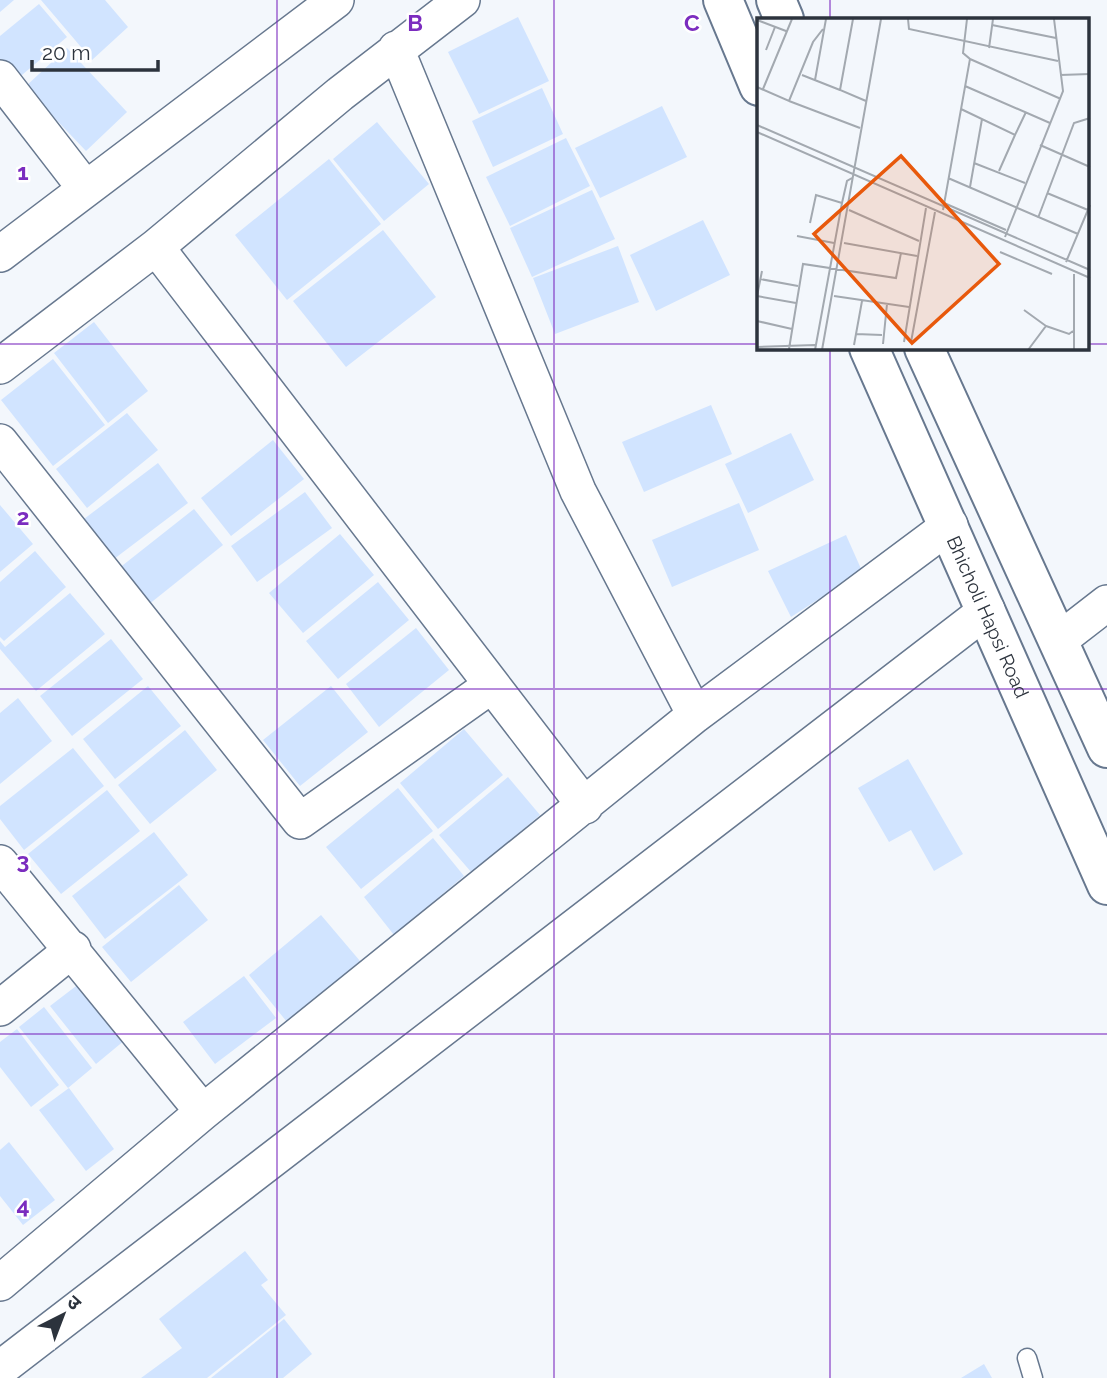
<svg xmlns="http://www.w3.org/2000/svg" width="1107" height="1378" font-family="Raleway,'Noto Sans Devanagari',sans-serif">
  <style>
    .building { fill: #d1e4ff }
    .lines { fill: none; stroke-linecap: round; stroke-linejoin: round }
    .service-casing { stroke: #67788f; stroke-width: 21 }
    .minor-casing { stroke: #67788f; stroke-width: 38 }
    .tertiary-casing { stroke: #67788f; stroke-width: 42 }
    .service { stroke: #fff; stroke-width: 18 }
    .minor { stroke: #fff; stroke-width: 35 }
    .tertiary { stroke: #fff; stroke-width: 38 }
    .grid { fill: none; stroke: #7b2cbf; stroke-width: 2; stroke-opacity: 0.55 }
    .labels { text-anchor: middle; stroke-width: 5; stroke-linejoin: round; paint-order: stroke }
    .street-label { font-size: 19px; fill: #2c333d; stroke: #fff }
    .inset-road { fill: none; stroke: #a3a9b0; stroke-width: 2 }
    .view { fill: #e8590c; fill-opacity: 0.15; stroke: #e8590c; stroke-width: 3.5 }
    .inset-edge { fill: none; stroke: #2c333d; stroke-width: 3.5 }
    .grid-label { font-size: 23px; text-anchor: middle; font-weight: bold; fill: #7b2cbf; stroke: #fff; stroke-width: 5; stroke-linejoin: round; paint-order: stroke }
  </style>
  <rect width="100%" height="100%" fill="#f3f7fc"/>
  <path class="building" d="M0,0H14L0,12Z
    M41,0H105L128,27L92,60Z
    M39,4L67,37L16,80L0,62V36Z
    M518,17L549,81L479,114L448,52Z
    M67,48L127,112L86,151L25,87Z
    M542,88L563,134L493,167L472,121Z
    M662,106L687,157L600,198L575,148Z
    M377,122L429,184L384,221L333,159Z
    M566,138L590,186L510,226L486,177Z
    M329,159L381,224L287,300L235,235Z
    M592,190L615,239L532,277L510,228Z
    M703,220L730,275L656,311L630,255Z
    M383,230L436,297L346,367L293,301Z
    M618,246L639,302L555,334L533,278Z
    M94,322L148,391L108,423L54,353Z
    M53,359L105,425L53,466L1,400Z
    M711,405L732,454L644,492L622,442Z
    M127,413L158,450L87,508L56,469Z
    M791,433L814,480L748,513L725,464Z
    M273,440L304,479L231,536L201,498Z
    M158,463L188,503L114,559L84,519Z
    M305,492L332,528L257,582L231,546Z
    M739,503L759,550L672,587L652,540Z
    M0,505L33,544L0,572Z
    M194,509L223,545L148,605L118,569Z
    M340,534L374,575L303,633L269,593Z
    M846,535L862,571L791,617L768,571Z
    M35,551L66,587L4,641L0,637V582Z
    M378,582L409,620L338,679L306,641Z
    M70,593L105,634L36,691L0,649V641L5,647Z
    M416,628L449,670L379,727L346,684Z
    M111,639L143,679L72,736L40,696Z
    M148,686L181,726L115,779L83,739Z
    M331,686L368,732L300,786L263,740Z
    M18,698L52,741L0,784V713Z
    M464,729L503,775L438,829L400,783Z
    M185,730L217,770L150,824L118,785Z
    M73,748L104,786L24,850L0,819V806Z
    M908,759L963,854L934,871L911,830L889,842L858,788Z
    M508,777L540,815L472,873L439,835Z
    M398,788L433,831L361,889L326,847Z
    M107,790L140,831L61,894L28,854Z
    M154,832L188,875L105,939L72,896Z
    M433,838L464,876L394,935L364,897Z
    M179,885L208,920L131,982L102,947Z
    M321,915L360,961L287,1022L249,975Z
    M244,976L276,1018L215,1064L183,1022Z
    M80,983L125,1040L96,1064L50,1006Z
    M44,1007L92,1068L68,1088L19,1027Z
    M17,1029L59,1085L31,1107L0,1067V1042Z
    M69,1088L114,1149L86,1171L39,1110Z
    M9,1142L55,1200L23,1225L0,1196V1150Z
    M245,1251L268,1280L261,1285L286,1315L207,1378H141L182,1348L159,1319Z
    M284,1319L312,1354L283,1378H211Z
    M984,1364L992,1378H961Z"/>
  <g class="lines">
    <defs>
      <path id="service" d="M1027,1358L1033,1378"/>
      <path id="minor" d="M396,49L578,491L695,715
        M0,78L85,188
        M156,247L585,806
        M0,254L336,0
        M0,366L156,247L340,94L462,0
        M0,442L300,821L492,685
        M1058,641L1107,603
        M0,863L203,1112
        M0,1008L73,949
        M0,1283L203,1112L695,715L950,525
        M1,1368L987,610"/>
      <g id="tertiary">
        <path d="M723,0L759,86"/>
        <path d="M776,0L784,19"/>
        <path id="s1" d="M869,348L1107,885"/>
        <path d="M924,348L1107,748"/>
      </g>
    </defs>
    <use href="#service" class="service-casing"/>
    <use href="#minor" class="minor-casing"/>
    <use href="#tertiary" class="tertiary-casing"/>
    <use href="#service" class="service"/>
    <use href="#minor" class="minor"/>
    <use href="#tertiary" class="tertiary"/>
  </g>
  <path class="grid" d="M277,0V1378M554,0V1378M830,0V19M0,344H759M1088,344H1107M830,348V1378M0,689H1107M0,1034H1107"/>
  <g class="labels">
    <g class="street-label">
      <text dy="7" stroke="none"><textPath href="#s1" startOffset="294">Bhicholi Hapsi Road</textPath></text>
    </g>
  </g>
  <g transform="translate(757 18)">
    <rect width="332" height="332" fill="#f3f7fc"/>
    <path class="inset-road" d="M96,1L83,72L109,83M151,1L152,11L301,43M0,2L29,13M235,7L299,20M232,30L236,1M9,32L18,9M213,41L304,81M45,57L83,72M303,57L333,56M58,62L69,1M208,68L293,105M0,69L32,83L56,24L66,11M6,71L35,1M32,83L103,110M204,91L258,117L269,94M0,107L333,252M0,114L333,260M283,127L333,149M217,145L268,165M242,153L258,117M191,160L321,216M213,169L225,101M290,175L331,192M187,185L249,212M92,192L162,223M186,192L213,41L206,35L210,1M281,200L317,105L333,100M53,205L59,177L85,185M40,218L77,225M248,219L306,73L297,1M87,225L160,238M243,234L295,256M309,244L333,187M3,261L41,268M0,278L39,285M0,278L5,253M77,278L152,289M267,292L289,308M0,303L35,311M99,316L125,317M147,324L169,190M154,324L178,194M126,326L130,286M97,327L105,283M0,329L58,327M32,331L46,246L139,260L144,235M58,332L85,185L90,163L95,160M65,332L124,1M271,332L289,308L312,316L316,313M317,332V256"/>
    <path class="view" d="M144,138L242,246L155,325L57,216Z"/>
    <rect width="332" height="332" class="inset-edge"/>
  </g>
  <g class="grid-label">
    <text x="415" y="31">B</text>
    <text x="692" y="31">C</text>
    <text x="23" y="180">1</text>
    <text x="23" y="525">2</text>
    <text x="23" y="869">3</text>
    <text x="23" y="1214">4</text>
  </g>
  <g transform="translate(63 1315) rotate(42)" stroke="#ffffff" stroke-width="5" paint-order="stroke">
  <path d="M0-5L12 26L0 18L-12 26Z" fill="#2c333d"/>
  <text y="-10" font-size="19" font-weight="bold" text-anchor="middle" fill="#2c333d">उ</text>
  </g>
  <path d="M32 60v10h126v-10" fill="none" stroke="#2c333d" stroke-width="3.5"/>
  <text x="42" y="60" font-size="21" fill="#2c333d" stroke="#ffffff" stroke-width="5" paint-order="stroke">20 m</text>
</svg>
